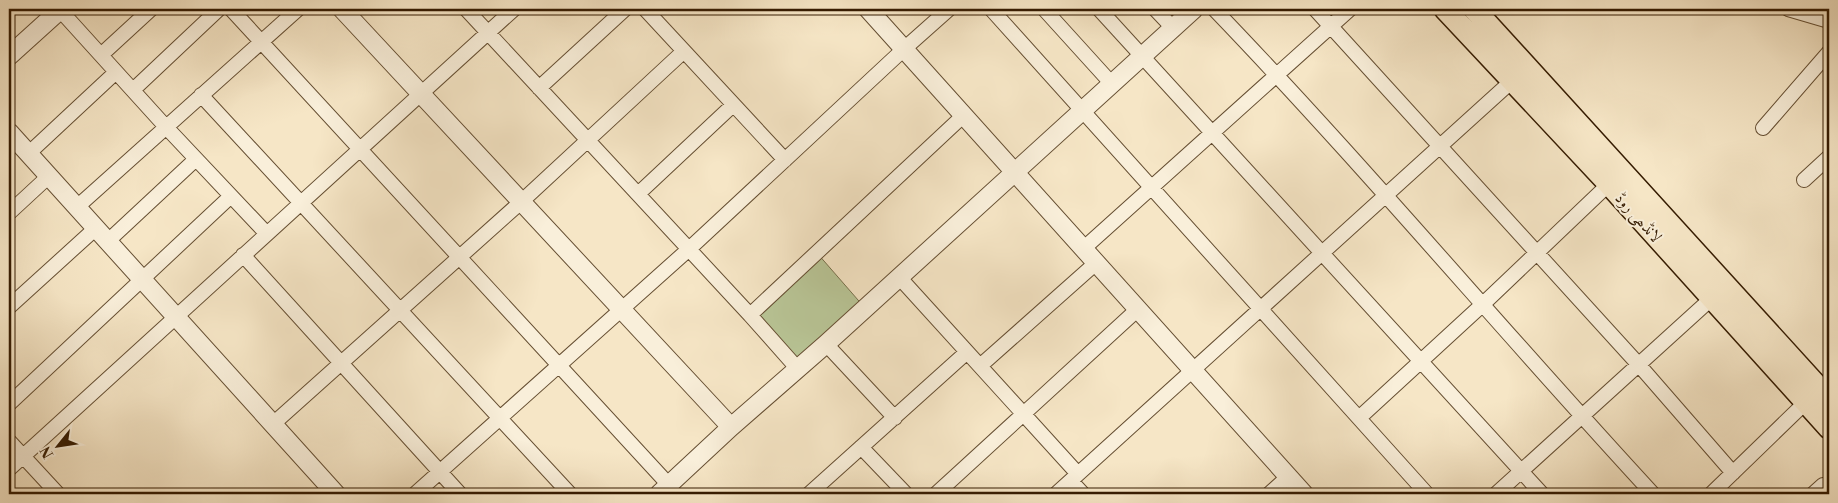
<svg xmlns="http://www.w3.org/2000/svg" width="1838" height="503" font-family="'Libre Bodoni',Amiri,serif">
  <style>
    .green { fill: #b9c697; stroke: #77704c }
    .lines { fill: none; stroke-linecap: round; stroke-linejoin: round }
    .minor-casing { stroke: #654e32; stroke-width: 16 }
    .tertiary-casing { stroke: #654e32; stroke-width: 20 }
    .primary-casing { stroke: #351b01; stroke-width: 24 }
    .minor { stroke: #f9efda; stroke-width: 14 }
    .tertiary { stroke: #f9efda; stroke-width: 18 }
    .primary { stroke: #f6e6c6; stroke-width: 21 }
    .labels { text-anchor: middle; stroke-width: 4; stroke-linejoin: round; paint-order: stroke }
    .street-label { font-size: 16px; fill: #351b01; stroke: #f9efda }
  </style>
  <rect width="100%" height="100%" fill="#f6e6c6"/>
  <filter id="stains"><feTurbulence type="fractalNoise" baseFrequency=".004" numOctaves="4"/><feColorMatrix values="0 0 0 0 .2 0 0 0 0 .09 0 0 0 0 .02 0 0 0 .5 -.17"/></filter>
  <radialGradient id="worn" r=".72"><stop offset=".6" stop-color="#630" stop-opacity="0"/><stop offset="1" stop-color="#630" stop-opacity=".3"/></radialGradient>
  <path class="green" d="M817,253L865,308L797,368L750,315Z"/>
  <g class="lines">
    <defs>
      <path id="minor" d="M231,9L669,485
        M466,9L750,315L797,368
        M645,9L785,160
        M991,9L1427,494
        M1044,9L1112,84
        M1099,9L1542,494
        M1155,9L1173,28
        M1214,9C1365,166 1505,334 1653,494
        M1315,9L1639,365L1733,473
        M1788,9L1829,21
        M60,10L166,127L267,234
        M101,55L151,9
        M539,88L625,9
        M133,90L219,9
        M201,95L570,494
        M1763,128L1829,52
        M28,154L116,72
        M1804,180L1829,157
        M638,194L733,105
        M77,207L298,9
        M9,213L49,176
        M108,241L196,159
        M1083,249L1350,9
        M243,255L460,494
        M899,277L1078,474
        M9,307L96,228
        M750,315L964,115
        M826,344L895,418
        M980,366L1096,263
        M9,404L231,196
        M1359,418L1482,305L1609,184
        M273,424L521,202L684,51
        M9,441L58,494
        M861,447L906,494
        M9,469L514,9
        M1071,481L1083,494
        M415,494L689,249L904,49L949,9
        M809,494L967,352
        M936,494L1138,309
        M1056,494L1513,80
        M1269,494L1288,477
        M1496,494L1712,298
        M1711,494L1806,402
        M1813,494L1823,485"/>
      <path id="tertiary" d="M342,9L731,427
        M868,9L1304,494
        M9,56L61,9
        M9,132L336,494
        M659,494L731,427L826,344L1194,9"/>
      <path id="primary" d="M1445,9L1609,184L1829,428
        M1474,9L1829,399"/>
    </defs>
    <use href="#minor" class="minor-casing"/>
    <use href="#tertiary" class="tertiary-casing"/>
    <use href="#primary" class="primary-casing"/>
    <use href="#minor" class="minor"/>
    <use href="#tertiary" class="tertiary"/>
    <use href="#primary" class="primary"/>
  </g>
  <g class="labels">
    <g class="street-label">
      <text transform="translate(1639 217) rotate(48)" y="6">لانڈھی روڈ</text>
    </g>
  </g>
  <rect width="1838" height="503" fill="none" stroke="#f6e6c6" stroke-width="30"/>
  <rect x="10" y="10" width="1818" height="483" fill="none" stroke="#351b01" stroke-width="2.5"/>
  <rect x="15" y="15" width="1808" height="473" fill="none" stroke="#351b01"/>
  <g transform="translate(58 446) rotate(240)" stroke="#f9efda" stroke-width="4" paint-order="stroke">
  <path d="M0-4L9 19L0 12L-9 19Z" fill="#351b01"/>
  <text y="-8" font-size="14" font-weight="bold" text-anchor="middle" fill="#351b01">N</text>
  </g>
  <rect width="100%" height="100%" filter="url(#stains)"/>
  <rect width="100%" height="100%" fill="url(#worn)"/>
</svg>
